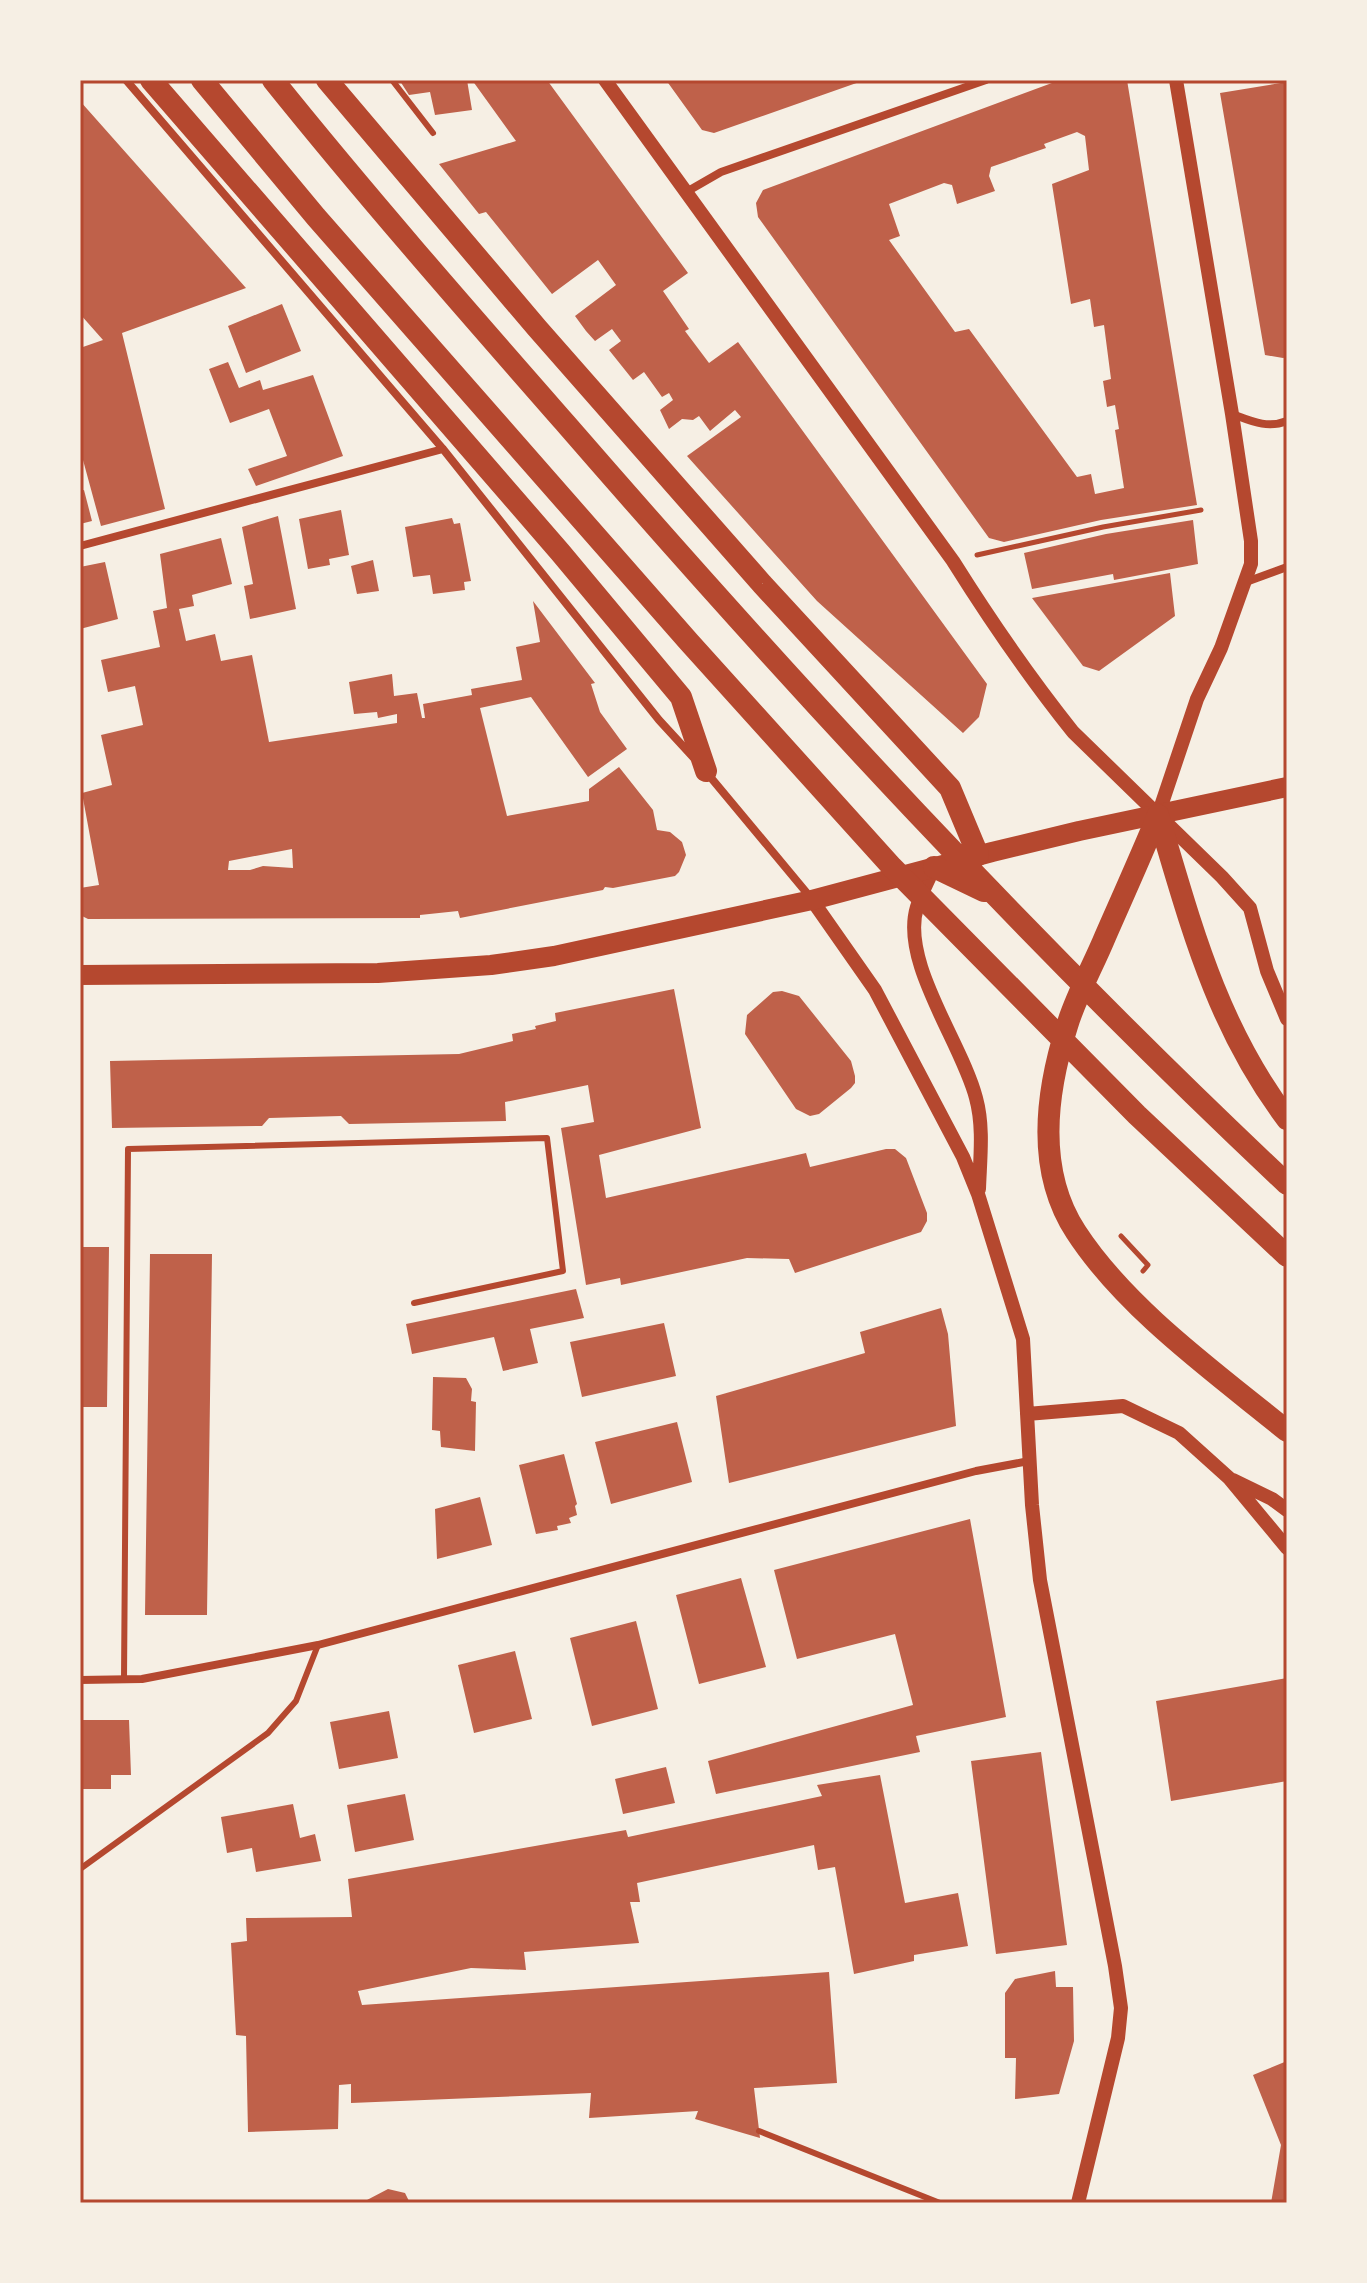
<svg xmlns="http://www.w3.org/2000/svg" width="1367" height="2283" font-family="'Archivo Narrow',sans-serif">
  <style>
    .building { fill: #bf614a; fill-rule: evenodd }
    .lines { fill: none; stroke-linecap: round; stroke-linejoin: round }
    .path { stroke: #b5482f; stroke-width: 5 }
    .service { stroke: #b5482f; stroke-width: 6 }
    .minor { stroke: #b5482f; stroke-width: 8 }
    .tertiary { stroke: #b5482f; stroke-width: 14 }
    .primary { stroke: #b5482f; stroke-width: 20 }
    .trunk { stroke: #b5482f; stroke-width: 22 }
    .neatline { fill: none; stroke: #b5482f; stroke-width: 3 }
  </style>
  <rect width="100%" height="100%" fill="#f6efe4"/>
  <path class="building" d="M467,80L472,110L435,115L430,92L409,95L400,81Z
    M472,80H547L688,273L663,291L689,329L685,331L709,363L738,342L987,684L979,717L963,733L817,601L687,456L741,417L735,410L710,431L699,416L693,420L682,419L669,429L660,410L673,400L669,393L662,397L644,372L633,380L609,350L621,341L612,329L595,341L586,331L575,316L616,285L598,260L552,294L486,212L479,214L439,164L516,141Z
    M666,80H865L714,133L702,130Z
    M1060,80H1127L1197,505L1101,520L1004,542L989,538L758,217L756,203L763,190ZM1077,132L1085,136L1089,170L1052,184L1071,304L1090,299L1094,327L1104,325L1111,379L1103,381L1107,407L1115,405L1119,429L1115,430L1124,488L1095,494L1091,474L1077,477L969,329L955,332L889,240L900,236L889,204L944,183L952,185L957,204L995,191L989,176L991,167L1046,148L1044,144Z
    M1287,82V357L1283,358L1265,355L1220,93Z
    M80,101L246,288L122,333L165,509L101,526L80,449V348L103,340L80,314Z
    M282,304L301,351L246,373L228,326Z
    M228,362L239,388L260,380L263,390L313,375L343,456L256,486L248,469L287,456L269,409L230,423L209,369Z
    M84,490L92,521L80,524V491Z
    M341,510L349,555L329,559L330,565L308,569L299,519Z
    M278,516L296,609L250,619L244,586L253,584L242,527Z
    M452,518L454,524L460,523L471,581L464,582L465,590L433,594L430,575L413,577L405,527Z
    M1193,520L1198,564L1114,580L1113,574L1032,589L1024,553L1106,534Z
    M221,538L232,584L192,595L194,606L179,609L186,641L215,634L221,661L252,655L269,742L397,723V714L378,718L377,712L354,714L349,682L392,674L394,696L417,693L422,718H425L423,704L472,695L471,689L522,680L516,647L540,642L533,601L595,683L591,684L600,712L627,749L588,777L531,697L480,708L507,816L589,801V789L619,767L653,810L657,830L670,832L682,842L686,855L679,872L675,876L613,888L605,887L603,890L460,918L458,911L420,915V918L88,919L80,915V888L99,885L82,793L112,785L101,735L143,725L135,686L108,692L101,660L160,647L153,611L167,608L160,554ZM292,849L293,868L263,866L250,870H228L229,861Z
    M373,560L379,591L357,594L351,566Z
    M105,562L118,619L80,629V567Z
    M1170,573L1175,616L1099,671L1083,666L1032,598Z
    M674,989L701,1128L599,1155L606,1198L806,1153L810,1167L886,1149H895L906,1158L927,1213V1221L921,1232L795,1273L789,1259L747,1258L621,1285L620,1278L586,1285L561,1128L594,1122L588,1085L505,1102L506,1121L349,1124L341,1116L269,1118L262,1126L112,1128L110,1061L459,1054L513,1041L512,1034L536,1029L535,1026L556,1021L555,1013Z
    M782,991L799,996L851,1061L855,1076V1083L851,1088L819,1114L810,1116L796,1109L745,1034L747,1015L773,992Z
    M80,1247H109L107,1407H80Z
    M150,1254H212L207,1615H145Z
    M576,1289L584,1318L530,1329L538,1363L503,1371L494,1337L412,1354L406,1324Z
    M941,1308L948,1334L956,1426L729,1483L716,1396L865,1353L860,1332Z
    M664,1323L676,1376L582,1397L570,1342Z
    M433,1377L466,1378L472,1389L471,1401L476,1402L475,1451L441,1447L440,1431L432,1430Z
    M677,1422L692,1482L611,1504L595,1442Z
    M564,1454L577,1504L575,1506L577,1515L569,1518L571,1523L557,1526L558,1530L536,1534L519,1465Z
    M480,1497L492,1545L437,1559L435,1509Z
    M970,1519L1006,1717L916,1736L920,1752L716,1794L708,1761L913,1705L895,1634L797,1659L774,1570Z
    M741,1578L766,1667L699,1684L676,1595Z
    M636,1621L658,1709L592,1726L570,1638Z
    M515,1651L532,1719L474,1733L458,1665Z
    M1287,1678V1781L1171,1801L1156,1701Z
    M389,1711L398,1758L339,1769L330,1722Z
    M80,1720H129L131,1775H111V1789H80Z
    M1041,1752L1067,1945L996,1954L971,1761Z
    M666,1767L675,1803L623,1814L615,1779Z
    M880,1775L905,1903L958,1893L968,1946L914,1955V1961L854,1974L835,1867L818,1870L814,1845L637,1883L640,1902H630L639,1943L524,1952L526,1970L471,1968L358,1991L362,2005L829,1972L837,2083L754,2088L760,2138L695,2119L698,2111L589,2118L591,2093L351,2103V2084L339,2085L338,2129L248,2132L246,2036L236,2035L231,1943L247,1941L246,1918L352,1917L348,1879L626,1830L628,1837L822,1796L817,1785Z
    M405,1794L414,1840L355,1852L347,1805Z
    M293,1804L300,1838L315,1834L321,1861L256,1872L252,1848L227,1853L221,1817Z
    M1055,1971L1056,1987H1073L1074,2041L1059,2094L1015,2099L1016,2058H1005V1993L1015,1979Z
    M1287,2061V2203H1271L1281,2145L1253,2075Z
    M388,2189L405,2193L410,2203H366L367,2200Z"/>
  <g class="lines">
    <path class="path" d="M977,555L1103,527L1201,510
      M1121,1236L1148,1265L1143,1271"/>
    <path class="service" d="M392,80L433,133
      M124,1679L128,1149L547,1138L563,1271L414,1303
      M80,1869L268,1733L296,1701L318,1645
      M759,2131L940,2203"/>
    <path class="minor" d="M126,80L443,449L659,720L693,757
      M688,191L721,172L986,80
      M1232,414C1251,421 1267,429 1287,421
      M80,546L443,449
      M1246,582L1287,567
      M707,773L811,898
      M80,1680L142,1679L318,1645L976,1471L1029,1461"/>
    <path class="tertiary" d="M605,80L953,561C990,620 1029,677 1073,732L1222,877L1250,908L1267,971L1287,1019
      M1158,815L1197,699L1221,648L1251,564V541L1232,414L1176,80
      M934,867C929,880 921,893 917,907C900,962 962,1043 976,1098C984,1127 980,1159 979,1189
      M812,900L875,990L963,1157L978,1194L1023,1339L1032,1505L1040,1580L1115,1966L1121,2008L1118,2038L1078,2203
      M1027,1414L1123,1406L1179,1433L1229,1478L1287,1548
      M1233,1480L1272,1499L1287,1510"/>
    <path class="primary" d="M80,975L378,973L491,965L554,956L812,900L992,852L1079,831L1287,787"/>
    <path class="trunk" d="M151,80L560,552L681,697L706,771
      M202,80L316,217L689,642L892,867L1137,1115L1287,1256
      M273,80C367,197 467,311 566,424C795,688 1032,944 1287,1184
      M327,80L537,328L762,584L950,788L978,855
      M1158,815C1141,856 1123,896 1105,937C1093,966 1076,996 1067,1026C1046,1092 1036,1171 1076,1232C1126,1309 1216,1373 1287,1431
      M1158,815C1191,925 1216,1025 1287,1119
      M934,867L984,891"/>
  </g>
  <rect width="1367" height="2283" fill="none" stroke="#f6efe4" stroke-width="164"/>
  <rect x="82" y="82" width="1203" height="2119" class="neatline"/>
</svg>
